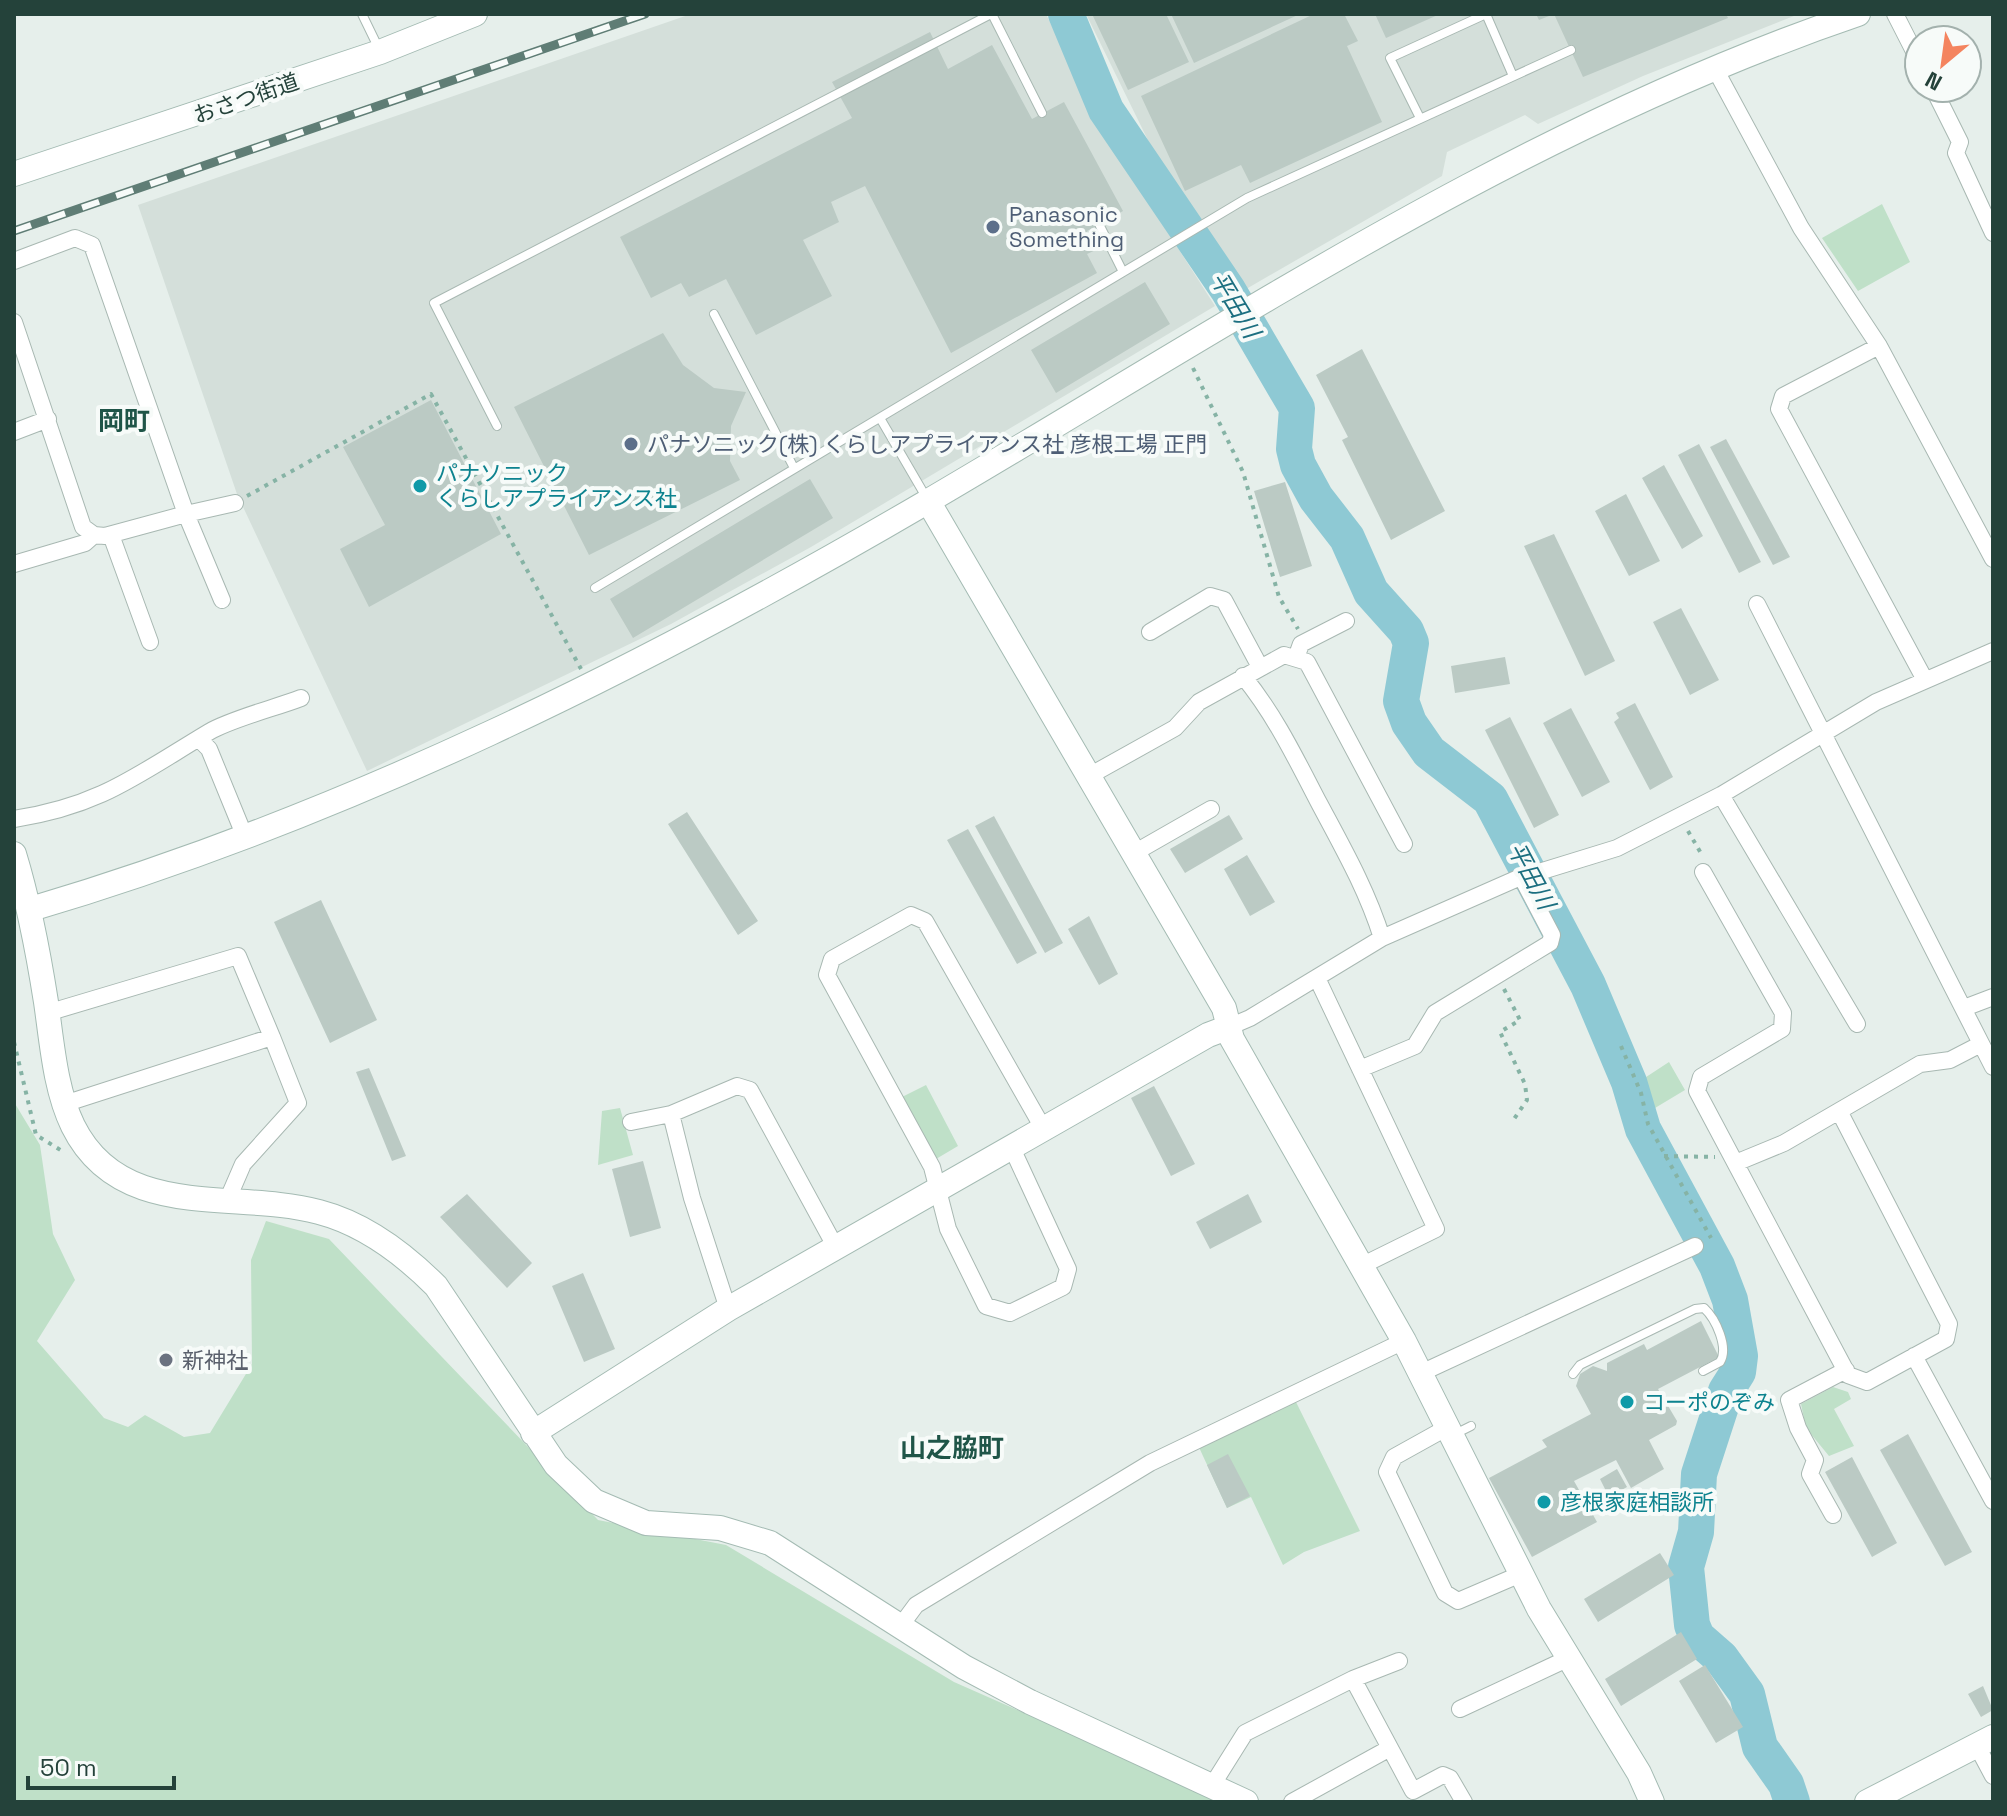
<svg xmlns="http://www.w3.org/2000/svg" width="2007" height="1816" font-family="'Space Grotesk','Noto Sans JP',sans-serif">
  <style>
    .built { fill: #d4dfda }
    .green { fill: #bfe0c8 }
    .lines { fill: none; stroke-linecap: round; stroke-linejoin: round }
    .river { stroke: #8ec9d4; stroke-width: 36 }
    .building { fill: #bbcac4 }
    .lane-casing { stroke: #a8b8b2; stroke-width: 10 }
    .street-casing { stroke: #a8b8b2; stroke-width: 18 }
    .secondary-casing { stroke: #a4bbb3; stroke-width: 26 }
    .path { stroke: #86b3a5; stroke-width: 4; stroke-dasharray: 4 6; stroke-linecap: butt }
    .lane { stroke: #fff; stroke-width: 8 }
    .street { stroke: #fff; stroke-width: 16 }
    .secondary { stroke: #fff; stroke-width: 24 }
    .rail-casing { stroke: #5f7d75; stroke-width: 9 }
    .rail { stroke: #f7fbf9; stroke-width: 6; stroke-dasharray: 18; stroke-linecap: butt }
    .service-dot { fill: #5c6f8a; stroke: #f7fbf9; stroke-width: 3 }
    .culture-dot { fill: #0f9aa8; stroke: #f7fbf9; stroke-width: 3 }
    .worship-dot { fill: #6b7280; stroke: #f7fbf9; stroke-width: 3 }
    .labels { text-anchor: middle; stroke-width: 8; stroke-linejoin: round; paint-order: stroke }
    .street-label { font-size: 22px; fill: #24423a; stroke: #f7fbf9 }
    .service-label { font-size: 22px; fill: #4e5e75; stroke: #f7fbf9; text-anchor: start }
    .culture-label { font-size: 22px; fill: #0d838f; stroke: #f7fbf9; text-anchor: start }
    .worship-label { font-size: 22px; fill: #5b616d; stroke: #f7fbf9; text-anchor: start }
    .water-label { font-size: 24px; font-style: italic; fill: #1c6f80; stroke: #f7fbf9 }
    .quarter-label { font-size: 26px; font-weight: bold; fill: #1f5548; stroke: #f7fbf9 }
  </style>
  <rect width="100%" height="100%" fill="#e6efeb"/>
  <path class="built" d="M691,14H1046L1100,126L1215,306L811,547L671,624L367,771L237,494L138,205Z
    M1086,14H1799L1643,76L1538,124L1525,115L1447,152L1442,176L1241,292L1169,183Z"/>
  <path class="green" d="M1882,204L1910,262L1858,291L1822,238Z
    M1669,1062L1685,1090L1650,1111L1640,1081Z
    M926,1085L958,1146L936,1159L902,1097Z
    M14,1102L40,1145L53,1234L75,1280L37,1341L104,1418L128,1427L145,1415L184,1437L210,1433L252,1364L251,1260L266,1221L329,1239L598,1520L726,1545L954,1682L1226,1802H14Z
    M620,1108L633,1155L598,1165L602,1111Z
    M1833,1387L1848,1392L1851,1399L1834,1409L1854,1446L1829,1456L1806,1428L1801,1404Z
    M1295,1400L1360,1531L1304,1552L1283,1565L1251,1497L1227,1508L1197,1443Z"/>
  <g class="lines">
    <path class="river" d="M1066,14L1106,110L1228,290L1297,408L1294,449L1298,465L1316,498L1347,538L1371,592L1406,631L1411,643L1401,701L1409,723L1429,752L1490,799L1588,985L1629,1082L1643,1129L1717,1266L1730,1300L1740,1356L1738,1372L1726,1391L1699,1474L1696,1532L1686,1567L1692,1625L1697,1637L1721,1658L1747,1694L1760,1747L1786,1784L1792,1802"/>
  </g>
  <path class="building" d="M1092,14H1166L1189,62L1128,90Z
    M1171,14H1300L1194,63Z
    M1314,14H1344L1358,41L1347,46L1382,122L1250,183L1241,165L1185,191L1141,96Z
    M1375,14H1440L1386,38Z
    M1536,14H1726L1728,18L1583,77L1554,14L1539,20Z
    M930,32L948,69L992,45L1032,119L1064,102L1123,211L1087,231L1098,249L1087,254L1097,273L951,353L865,186L831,202L839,222L803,240L832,296L756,335L726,279L689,297L681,283L651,298L620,237L852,118L832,82Z
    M1145,282L1170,324L1056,393L1031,350Z
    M663,333L683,365L714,388L746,392L731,426L730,461L740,480L589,555L514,407Z
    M1362,349L1445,511L1391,540L1342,440L1348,437L1316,375Z
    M431,400L501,534L369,607L340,549L385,525L343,447Z
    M1726,439L1790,557L1773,565L1710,447Z
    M1699,444L1761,562L1739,573L1678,455Z
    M1664,465L1703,536L1682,549L1642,478Z
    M810,479L833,518L633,638L610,599Z
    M1285,482L1312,566L1280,577L1254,491Z
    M1626,494L1660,561L1629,576L1595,511Z
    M1554,534L1615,661L1585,676L1524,546Z
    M1681,608L1719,680L1690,695L1653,622Z
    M1505,657L1510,684L1455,693L1451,666Z
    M1635,703L1673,777L1650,790L1614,722L1619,718L1616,713Z
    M1571,708L1610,782L1582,797L1543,723Z
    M1510,717L1559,815L1534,828L1485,730Z
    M687,812L758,921L738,935L668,824Z
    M1229,815L1243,839L1185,873L1170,849Z
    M994,816L1063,943L1045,953L975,826Z
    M968,829L1037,953L1017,964L947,840Z
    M1247,855L1275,902L1250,916L1224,869Z
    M321,900L377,1020L330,1043L274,922Z
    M1089,916L1118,974L1099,985L1068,929Z
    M369,1068L406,1156L392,1161L356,1072Z
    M1154,1086L1195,1164L1171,1176L1131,1098Z
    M643,1161L661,1228L630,1237L612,1169Z
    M467,1194L532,1263L507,1288L440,1217Z
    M1248,1194L1262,1222L1210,1249L1196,1222Z
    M583,1273L615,1349L584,1362L552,1286Z
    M1701,1321L1719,1357L1658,1389L1677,1421L1676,1425L1649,1440L1664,1469L1631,1488L1616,1460L1574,1481L1597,1522L1532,1557L1489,1478L1547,1447L1542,1440L1591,1414L1576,1386L1580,1374L1593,1366L1607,1371V1363L1644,1344L1647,1350Z
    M1908,1434L1972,1552L1945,1566L1880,1450Z
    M1228,1454L1250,1496L1227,1508L1207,1465Z
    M1852,1457L1897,1543L1872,1557L1825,1472Z
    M1617,1469L1627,1487L1609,1497L1600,1479Z
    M1660,1553L1674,1575L1598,1622L1584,1599Z
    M1681,1632L1697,1659L1621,1706L1605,1679Z
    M1705,1665L1743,1727L1716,1743L1679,1681Z
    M1983,1686L1993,1710L1981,1717L1968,1694Z"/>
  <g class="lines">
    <defs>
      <path id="lane" d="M362,14L379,49
        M992,14L1042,113
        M1420,118L1390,58L1486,14L1513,76
        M1099,224L1123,272
        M714,314L794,468
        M880,418L926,497
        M497,426L434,303L991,14
        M595,588L1247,198L1571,50
        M1573,1374L1580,1365L1695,1309L1704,1308C1716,1319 1729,1348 1720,1362L1703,1371
        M1453,1435L1471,1426"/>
      <path id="street" d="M1895,14L1919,61
        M1714,67L1801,228L1879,346L1993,559
        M1933,88L1960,142L1956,153L1993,233
        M14,261L75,238L92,245L186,514L105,536L94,535L83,527L14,322
        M1879,346L1783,396L1779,409L1925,680
        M14,432L48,419
        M111,535L150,642
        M14,564L85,543L94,535
        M222,600L186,514L235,503
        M1757,604L1993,1067
        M1150,632L1210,596L1224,600L1260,667
        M1296,658L1301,644L1346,621
        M1243,676C1275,715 1296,759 1319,803C1343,848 1367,890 1382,938
        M199,739L209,749L245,837
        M1089,776L1175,728L1199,702L1284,655L1307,662L1404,844
        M1721,795L1857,1024
        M14,819C100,806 137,775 209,732C231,719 275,708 301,698
        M1134,853L1211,809
        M1703,872L1783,1013L1782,1029L1701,1077L1697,1091L1848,1375L1867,1382L1946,1339L1949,1324L1839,1111
        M1317,978L1436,1229L1361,1266
        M1964,1008L1993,997
        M47,1013L238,956L272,1037
        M1229,1027L1250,1018L1382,938L1516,879L1617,848L1721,795L1876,702L1993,651
        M1360,1069L1415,1046L1435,1013L1550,943L1552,935L1522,878
        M64,1104L272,1037L298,1103L243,1164L227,1201
        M671,1114L692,1198L728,1309
        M631,1122L671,1114L737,1086L750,1090L835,1246
        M1011,1146L1068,1269L1063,1287L1010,1313L986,1306L948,1229L932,1167L827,975L832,959L911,915L925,921L1043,1128
        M1738,1162L1784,1143L1920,1064L1950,1060L1981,1044
        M1914,1356L1993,1501
        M1421,1373L1695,1246
        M1448,1427L1394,1457L1387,1472L1445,1593L1458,1601L1521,1574
        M1833,1515L1810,1474L1815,1460L1798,1428L1789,1400L1846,1370
        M899,1628L916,1605L1150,1463L1404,1341
        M1353,1679L1413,1791L1443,1775L1450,1778L1464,1802
        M1460,1709L1569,1658
        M1977,1746L1993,1776
        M1213,1784L1245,1733L1353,1679L1399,1661
        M1292,1802L1390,1748"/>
      <path id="secondary" d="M14,174L380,52L475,14
        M928,501L1224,1008L1232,1039L1404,1341L1539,1609L1639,1773L1652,1802
        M14,854C29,903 38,951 46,1002C52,1043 55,1089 73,1126C121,1223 236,1189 319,1212C365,1224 403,1253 436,1286L556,1465L594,1501L646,1523L720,1528L770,1543L964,1667L1030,1702L1246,1802
        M31,909C346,816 643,668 925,503C1229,325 1522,128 1858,14
        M533,1433L728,1309L1208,1035L1229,1027
        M1867,1802L1993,1737"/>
    </defs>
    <use href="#lane" class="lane-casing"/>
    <use href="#street" class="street-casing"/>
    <use href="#secondary" class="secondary-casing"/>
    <path class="path" d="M1193,368L1243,472L1279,597L1298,629
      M247,496L431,394L581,669
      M1688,831L1702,855
      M1504,989L1520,1020L1500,1032L1525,1084L1527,1100L1514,1119
      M14,1042L36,1135L62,1151
      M1621,1046L1641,1093L1648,1124L1711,1238
      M1664,1156L1715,1157"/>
    <use href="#lane" class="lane"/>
    <use href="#street" class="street"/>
    <use href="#secondary" class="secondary"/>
    <defs>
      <path id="rail" d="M14,231L645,14"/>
    </defs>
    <use href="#rail" class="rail-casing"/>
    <use href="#rail" class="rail"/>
  </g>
  <g class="service-dot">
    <circle cx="993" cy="227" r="8"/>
    <circle cx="631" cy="444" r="8"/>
  </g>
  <g class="culture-dot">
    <circle cx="420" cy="486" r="8"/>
    <circle cx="1627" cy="1402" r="8"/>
    <circle cx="1544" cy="1502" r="8"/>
  </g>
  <circle class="worship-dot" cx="166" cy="1360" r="8"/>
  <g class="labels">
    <g class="street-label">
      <text transform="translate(246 98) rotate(-19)" y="8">おさつ街道</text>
    </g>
    <g class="service-label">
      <text x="1009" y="222">Panasonic<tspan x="1009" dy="25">Something</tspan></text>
      <text x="647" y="452">パナソニック(株) くらしアプライアンス社 彦根工場 正門</text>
    </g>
    <g class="culture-label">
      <text x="436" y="481">パナソニック<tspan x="436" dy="25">くらしアプライアンス社</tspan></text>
      <text x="1643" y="1410">コーポのぞみ</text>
      <text x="1560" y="1510">彦根家庭相談所</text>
    </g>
    <g class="worship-label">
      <text x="182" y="1368">新神社</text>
    </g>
    <g class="water-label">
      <text transform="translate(1235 305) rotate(59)" y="8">平田川</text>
      <text transform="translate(1531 876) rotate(62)" y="8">平田川</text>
    </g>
    <g class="quarter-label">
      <text x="124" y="430">岡町</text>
      <text x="952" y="1457">山之脇町</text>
    </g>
  </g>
  <rect width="2007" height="1816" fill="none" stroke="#24423a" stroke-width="32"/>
  <g transform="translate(1943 64) rotate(209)"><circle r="38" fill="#f7fbf9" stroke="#a3b1ad" stroke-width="2"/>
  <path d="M0-6L14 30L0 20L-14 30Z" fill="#f4845f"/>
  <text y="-12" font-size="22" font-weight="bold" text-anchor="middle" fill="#24423a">N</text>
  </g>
  <path d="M28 1776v12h146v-12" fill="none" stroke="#24423a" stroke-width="4"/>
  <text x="40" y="1776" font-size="24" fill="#24423a" stroke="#f7fbf9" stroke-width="6" paint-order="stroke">50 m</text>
</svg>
